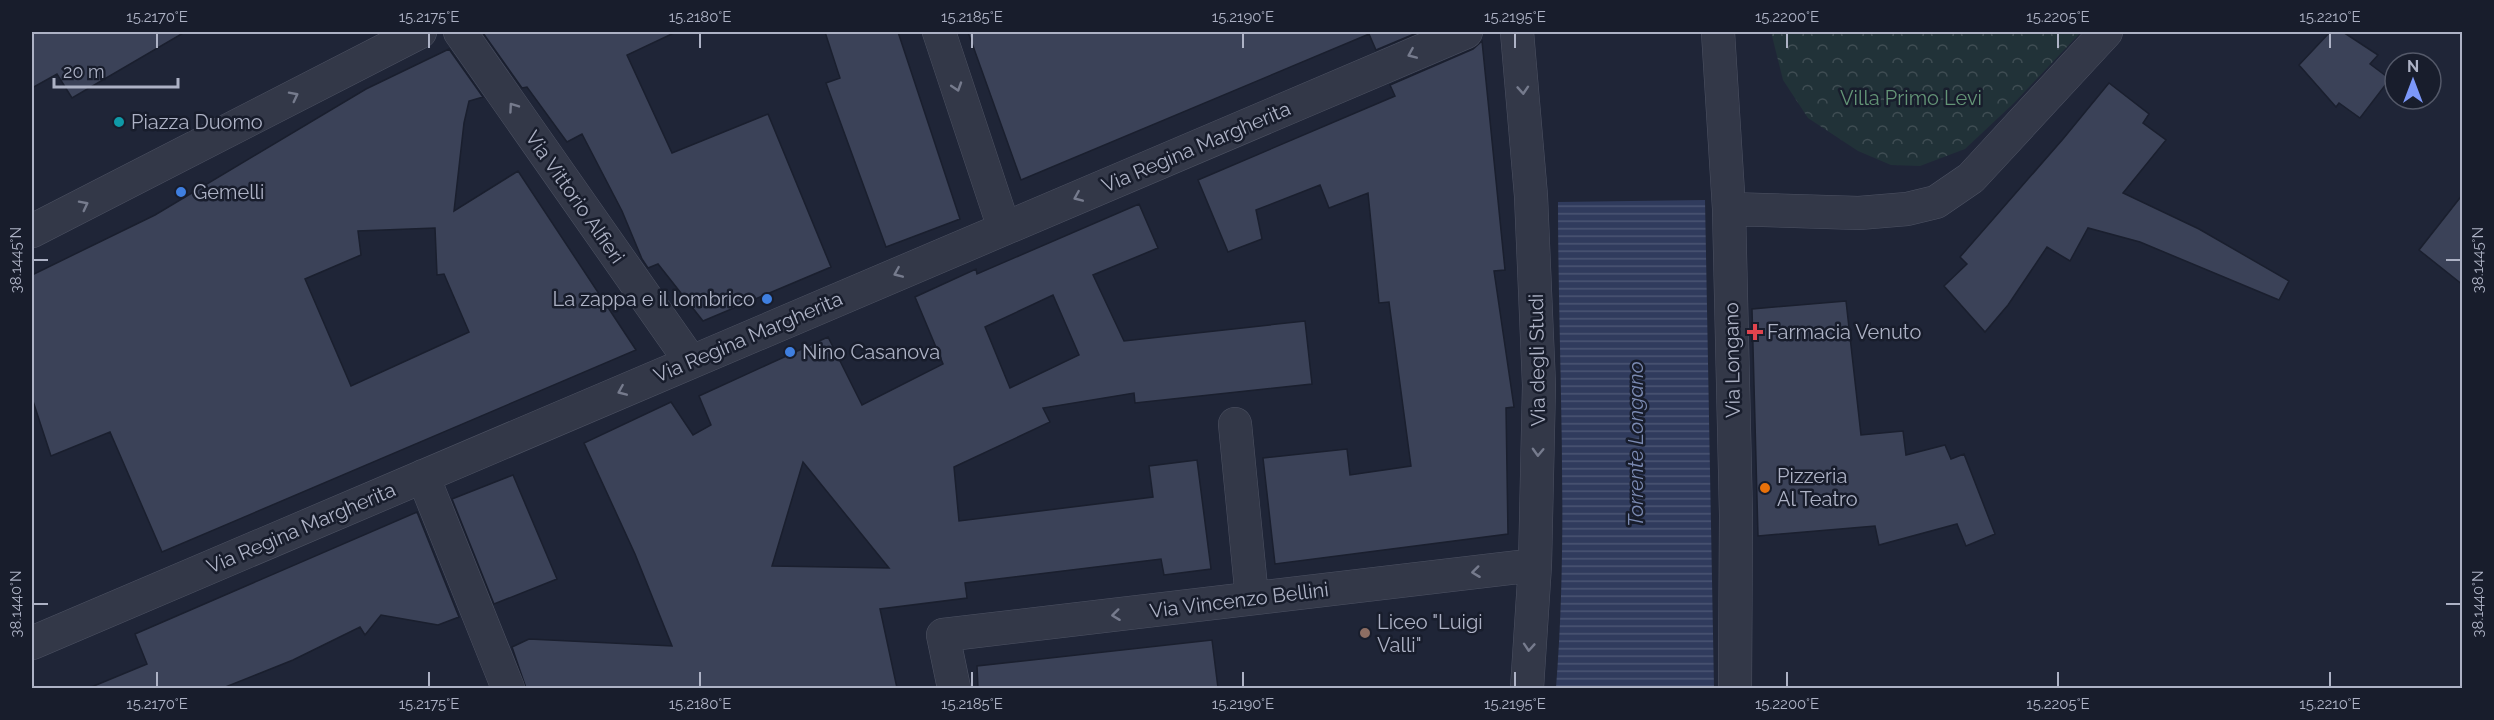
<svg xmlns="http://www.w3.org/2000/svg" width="2494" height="720" font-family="Raleway,sans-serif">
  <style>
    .park { fill: url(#park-crowns) }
    .water { fill: url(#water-rules) }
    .building { fill: #3b4258; stroke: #1a1f2e; stroke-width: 1.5; fill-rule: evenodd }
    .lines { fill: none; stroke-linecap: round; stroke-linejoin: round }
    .minor-casing { stroke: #4d5263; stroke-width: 34 }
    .minor { stroke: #333848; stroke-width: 33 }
    .oneway { stroke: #767b8d }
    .ticks { fill: none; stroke: #adb2c5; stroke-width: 2 }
    .culture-dot { fill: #0f9aa8; stroke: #181d2c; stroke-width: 2 }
    .shop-dot { fill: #3f7fe0; stroke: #181d2c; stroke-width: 2 }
    .health-dot { fill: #e0444e; stroke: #181d2c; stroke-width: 2 }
    .food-dot { fill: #e8710a; stroke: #181d2c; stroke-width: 2 }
    .education-dot { fill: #8d6e63; stroke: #181d2c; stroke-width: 2 }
    .labels { text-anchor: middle; stroke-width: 5; stroke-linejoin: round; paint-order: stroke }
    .park-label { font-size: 20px; fill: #649577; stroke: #181d2c }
    .poi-label { font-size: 20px; fill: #adb2c5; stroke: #181d2c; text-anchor: start }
    .street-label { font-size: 20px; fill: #adb2c5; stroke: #181d2c }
    .water-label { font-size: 21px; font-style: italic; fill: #7b8ab2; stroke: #181d2c }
    .neatline { fill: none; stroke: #adb2c5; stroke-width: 2 }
    .ticks-label { font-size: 15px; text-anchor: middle; fill: #adb2c5 }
  </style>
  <defs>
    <pattern id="park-crowns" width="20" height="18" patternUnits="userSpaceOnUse" patternTransform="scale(1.5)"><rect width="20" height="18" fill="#213238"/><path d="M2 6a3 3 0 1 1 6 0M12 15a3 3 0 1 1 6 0" fill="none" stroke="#3f4d53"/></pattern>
    <pattern id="water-rules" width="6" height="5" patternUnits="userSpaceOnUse" patternTransform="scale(1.5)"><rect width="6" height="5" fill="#303b5d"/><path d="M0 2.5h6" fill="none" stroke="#4b5573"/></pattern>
  </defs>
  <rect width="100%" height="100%" fill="#1f2537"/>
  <path class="park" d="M1771,32H2081L2014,103L1965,149L1920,166L1891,165L1858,151L1808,118L1783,80Z"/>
  <path class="water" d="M1705,200L1714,688H1556C1569,526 1558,364 1558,202Z"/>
  <path class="building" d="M32,32H185L72,98L57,74L32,88Z
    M486,32H676L627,55L672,153L768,114L831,267L703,321L658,264L648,268L642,259L622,211L582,134L567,142L527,87L522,88L483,33Z
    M825,32H898L960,219L886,247L826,83L840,78Z
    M968,32H1419L1376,50L1369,34L1021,180Z
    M2330,32H2343L2378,55L2370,64L2390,79L2360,118L2339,103L2336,107L2299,65Z
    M1482,41L1505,270L1494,271L1514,407L1506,408L1508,534L1275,564L1263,458L1347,449L1350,475L1411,466L1389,302L1379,303L1368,193L1329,208L1320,185L1256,210L1262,239L1228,252L1198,180L1395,96L1390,85L1473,49Z
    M449,49L483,97L469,101L464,123L454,211L518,171L636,350L162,552L110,432L51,456L32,398V275L155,215L366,89ZM435,228L437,275L444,274L469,332L351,386L305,279L361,255L358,231Z
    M2109,83L2149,114L2143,123L2166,140L2123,193L2199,229L2289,281L2279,300L2140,242L2088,228L2070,261L2047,247L2008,305L1985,332L1944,286L1967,264L1960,257L2063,139Z
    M2463,194V285L2419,250Z
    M1139,204L1158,248L1093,275L1124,341L1305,321L1312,384L1135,403L1134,393L1043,408L1050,422L954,467L959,521L1153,497L1149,466L1197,460L1211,569L1164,575L1161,559L965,583L967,598L880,609L897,688H526L512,647L529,639L672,646L635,554L584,443L671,402L693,435L711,425L699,396L828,337L862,405L943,364L915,297L976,269L977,274ZM1053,295L1079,355L1010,388L985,327ZM803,462L889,568L772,566Z
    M1846,301L1861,435L1903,431L1906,455L1945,445L1951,459L1964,454L1995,534L1966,546L1957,524L1879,545L1875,526L1758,536L1752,309Z
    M513,475L557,579L494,604L452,499Z
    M417,512L459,617L438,625L381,615L365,635L360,627L293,660L223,688H89L147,664L135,634Z
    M1212,640L1218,688H978L977,666Z"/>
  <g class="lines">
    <defs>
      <path id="minor" d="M460,32L691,362
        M939,32L1004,228
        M1517,32L1531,196L1539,385L1535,565L1527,688
        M1718,32L1729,209L1736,515L1735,688
        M1729,209L1859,213L1907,209L1936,202L1971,178L2106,32
        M32,231L420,32
        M1235,424L1252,598
        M423,476L508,688
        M32,643L1466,32
        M954,688L943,635L1535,565"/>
    </defs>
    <use href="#minor" class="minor-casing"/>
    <use href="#minor" class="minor"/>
  </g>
  <defs><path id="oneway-chevron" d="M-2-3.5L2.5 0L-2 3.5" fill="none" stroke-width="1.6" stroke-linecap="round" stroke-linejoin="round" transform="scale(1.5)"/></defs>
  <g class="oneway">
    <use href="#oneway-chevron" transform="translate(1412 54) rotate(157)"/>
    <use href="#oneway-chevron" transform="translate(957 87) rotate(72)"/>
    <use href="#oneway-chevron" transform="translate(1523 90) rotate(86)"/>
    <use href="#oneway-chevron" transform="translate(294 96) rotate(-27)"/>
    <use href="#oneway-chevron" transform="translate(513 107) rotate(-125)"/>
    <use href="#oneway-chevron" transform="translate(1078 197) rotate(157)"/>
    <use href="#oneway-chevron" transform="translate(84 205) rotate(-27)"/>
    <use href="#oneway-chevron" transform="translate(898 273) rotate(157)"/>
    <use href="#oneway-chevron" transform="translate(622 391) rotate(157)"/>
    <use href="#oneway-chevron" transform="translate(1538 452) rotate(92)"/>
    <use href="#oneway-chevron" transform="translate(1476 572) rotate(173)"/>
    <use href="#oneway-chevron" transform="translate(1116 615) rotate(173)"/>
    <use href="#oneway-chevron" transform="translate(1529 647) rotate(94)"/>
  </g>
  <path class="ticks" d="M157,33V48M429,33V48M700,33V48M972,33V48M1243,33V48M1515,33V48M1787,33V48M2058,33V48M2330,33V48M33,260H48M2446,260H2461M33,604H48M2446,604H2461M157,672V687M429,672V687M700,672V687M972,672V687M1243,672V687M1515,672V687M1787,672V687M2058,672V687M2330,672V687"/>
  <circle class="culture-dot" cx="119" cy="122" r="6"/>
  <g class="shop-dot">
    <circle cx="181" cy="192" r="6"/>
    <circle cx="767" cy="299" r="6"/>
    <circle cx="790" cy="352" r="6"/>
  </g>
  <path class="health-dot" d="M1752 323h6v6h6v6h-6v6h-6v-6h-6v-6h6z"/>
  <circle class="food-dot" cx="1765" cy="488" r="6"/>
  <circle class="education-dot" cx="1365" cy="633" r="6"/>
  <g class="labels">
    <g class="park-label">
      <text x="1911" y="105">Villa Primo Levi</text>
    </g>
    <g class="poi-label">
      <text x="131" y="129">Piazza Duomo</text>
      <text x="193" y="199">Gemelli</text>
      <text x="755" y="306" text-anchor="end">La zappa e il lombrico</text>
      <text x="1767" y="339">Farmacia Venuto</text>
      <text x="802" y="359">Nino Casanova</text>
      <text x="1777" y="483">Pizzeria<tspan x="1777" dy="23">Al Teatro</tspan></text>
      <text x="1377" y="629">Liceo "Luigi<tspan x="1377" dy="23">Valli"</tspan></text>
    </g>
    <g class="street-label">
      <text transform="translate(1196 147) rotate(-23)" y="7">Via Regina Margherita</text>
      <text transform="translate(575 197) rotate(55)" y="7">Via Vittorio Alfieri</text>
      <text transform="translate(748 337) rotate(-23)" y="7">Via Regina Margherita</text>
      <text transform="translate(1537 360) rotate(-91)" y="7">Via degli Studi</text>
      <text transform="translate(1732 360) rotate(-91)" y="7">Via Longano</text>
      <text transform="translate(301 528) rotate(-23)" y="7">Via Regina Margherita</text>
      <text transform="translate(1239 600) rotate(-7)" y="7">Via Vincenzo Bellini</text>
    </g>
    <g class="water-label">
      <text transform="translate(1636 444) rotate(-90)" y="7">Torrente Longano</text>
    </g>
  </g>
  <rect width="2494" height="720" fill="none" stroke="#181d2c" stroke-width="66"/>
  <g transform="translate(2413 81)"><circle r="28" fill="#181d2c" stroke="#545969" stroke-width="1.5"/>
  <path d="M0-4.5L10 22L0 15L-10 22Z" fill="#7c98fa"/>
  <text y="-9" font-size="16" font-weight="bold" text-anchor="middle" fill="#adb2c5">N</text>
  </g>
  <path d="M54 78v9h124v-9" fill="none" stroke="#adb2c5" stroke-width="3"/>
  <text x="63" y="78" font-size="18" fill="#adb2c5" stroke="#181d2c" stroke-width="4.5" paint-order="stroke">20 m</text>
  <rect x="33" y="33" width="2428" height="654" class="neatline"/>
  <g class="ticks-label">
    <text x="157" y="22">15.2170°E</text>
    <text x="429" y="22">15.2175°E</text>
    <text x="700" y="22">15.2180°E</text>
    <text x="972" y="22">15.2185°E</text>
    <text x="1243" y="22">15.2190°E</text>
    <text x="1515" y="22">15.2195°E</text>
    <text x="1787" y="22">15.2200°E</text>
    <text x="2058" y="22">15.2205°E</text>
    <text x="2330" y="22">15.2210°E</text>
    <text transform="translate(16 260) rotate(-90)" y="5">38.1445°N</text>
    <text transform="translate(2478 260) rotate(-90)" y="5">38.1445°N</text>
    <text transform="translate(16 604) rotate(-90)" y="5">38.1440°N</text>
    <text transform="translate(2478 604) rotate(-90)" y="5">38.1440°N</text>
    <text x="157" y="709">15.2170°E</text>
    <text x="429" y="709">15.2175°E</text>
    <text x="700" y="709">15.2180°E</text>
    <text x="972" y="709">15.2185°E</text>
    <text x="1243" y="709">15.2190°E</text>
    <text x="1515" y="709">15.2195°E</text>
    <text x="1787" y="709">15.2200°E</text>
    <text x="2058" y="709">15.2205°E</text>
    <text x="2330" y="709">15.2210°E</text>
  </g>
</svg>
